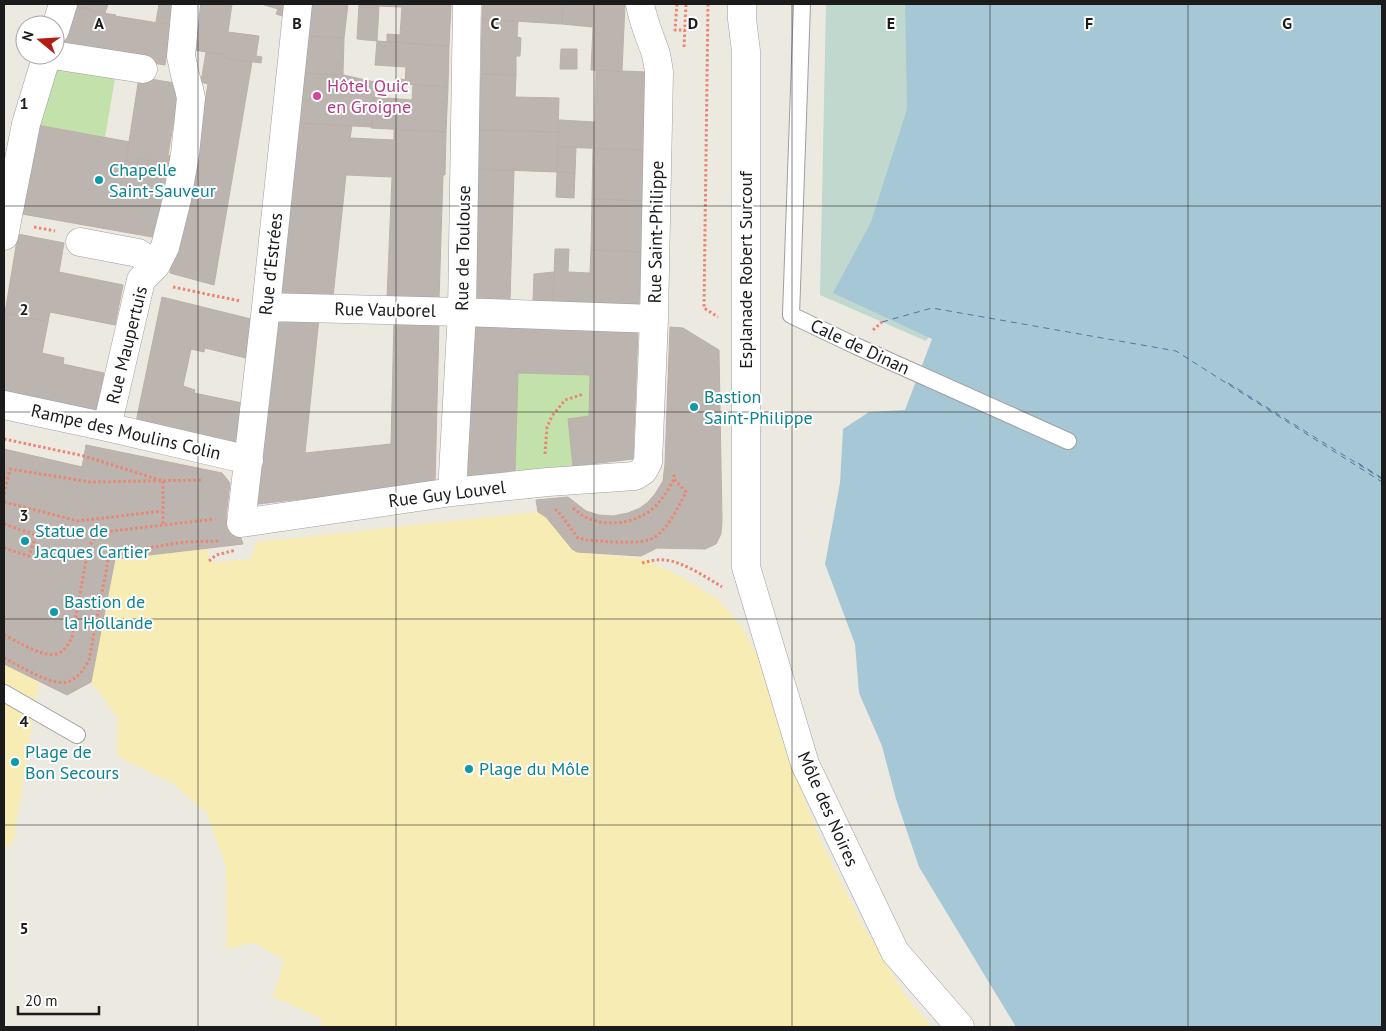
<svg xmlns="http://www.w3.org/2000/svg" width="1386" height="1031" font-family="'PT Sans',sans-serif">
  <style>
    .grass { fill: #c3e2ab }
    .wetland { fill: #c0d8ce }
    .sand { fill: #f7edb4 }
    .water { fill: #a6c8d6 }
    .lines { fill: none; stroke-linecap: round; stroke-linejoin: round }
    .ferry { stroke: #5275a0; stroke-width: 1; stroke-dasharray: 6 5; stroke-linecap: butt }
    .building { fill: #bcb5af; stroke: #bcb0a5 }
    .lane-casing { stroke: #9f9f9f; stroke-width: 18 }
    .street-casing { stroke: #9f9f9f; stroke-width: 29 }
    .path { stroke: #eb8673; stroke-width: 3; stroke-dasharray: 2.5 2.5; stroke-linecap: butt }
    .lane { stroke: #fff; stroke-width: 16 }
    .street { stroke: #fff; stroke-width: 28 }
    .grid { fill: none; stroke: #1b1b1b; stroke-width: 1; stroke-opacity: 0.55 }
    .hotel-dot { fill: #d1479c; stroke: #fff; stroke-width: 2 }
    .culture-dot { fill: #0f9aa8; stroke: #fff; stroke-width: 2 }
    .labels { text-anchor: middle; stroke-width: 4; stroke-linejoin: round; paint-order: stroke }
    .hotel-label { font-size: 18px; fill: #b23c85; stroke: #fff; text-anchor: start }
    .culture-label { font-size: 18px; fill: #0d838f; stroke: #fff; text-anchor: start }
    .street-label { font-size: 18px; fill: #1b1b1b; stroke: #fff }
    .grid-label { font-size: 16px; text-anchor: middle; font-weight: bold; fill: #1b1b1b; stroke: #fff; stroke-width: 4; stroke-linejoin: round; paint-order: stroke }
  </style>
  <rect width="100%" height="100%" fill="#ece9e1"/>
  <path class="grass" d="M56,63L116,73L105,137L37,125Z
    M518,373L590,375L589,416L568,419L573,466L515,473Z"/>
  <path class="wetland" d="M826,4H985L955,298L926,341L820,295Z"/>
  <path class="sand" d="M538,512L546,517L572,549L577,552L644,559L684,578L719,600L742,627L758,659L786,752L822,844L862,924L907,998L932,1027H322V1019L273,997L284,960L254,943L227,949L226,867L207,813L172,783L117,756L118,718L91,682L115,559L209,548V561L216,562L250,559L257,542Z
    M4,664L39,682L13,843L4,848Z"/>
  <path class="water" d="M905,4H1382V1027H1016L919,867L896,799L882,746L859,693L855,644L825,564L840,483L843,429L869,412L905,410L932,339L833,293L871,222L907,109Z"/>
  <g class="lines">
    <path class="ferry" d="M882,322L932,308L1176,351L1382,482
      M1228,383L1246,394
      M1247,395L1382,479
      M1358,463L1382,478"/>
  </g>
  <path class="building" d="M77,4H108L105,13L90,11L89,9L76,7Z
    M159,4H175L171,25L156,22Z
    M194,4H232L228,32L259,36L256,56L262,57L261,63L225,58V55L188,49Z
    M261,4H286L285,11Z
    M312,4H348L344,38L308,36Z
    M358,4H379V6L358,5Z
    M379,4H451L449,46L387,42V34L400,35L402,7L379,6Z
    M483,4H563L562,24L482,19Z
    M563,4H625L622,71L591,70L593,27L562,24Z
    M359,5L379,6L377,41L357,39Z
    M76,7L89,9L90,11L116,15L115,16L171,25L165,65L89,53L63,46Z
    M278,9L285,11V17L276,14Z
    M482,19L518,21L517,37L521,38L520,56H516V75L481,74Z
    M308,36L344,38L343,75L304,73Z
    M377,41L449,46L448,87L405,84L406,67L375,65Z
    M561,49H577V69H560Z
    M206,52L225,55V58L252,62L214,285L170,273L181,207L196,160L208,84L201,82Z
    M596,70L647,72L644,150L558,147L559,120L595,122Z
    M304,73L343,75L375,82L372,127L298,123Z
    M481,74L516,75L515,97L559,98L558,132L479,130Z
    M139,77L180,84L168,155L177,157L176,165L140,159L139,163L126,161Z
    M400,79L406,80L405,84H400Z
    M413,85L448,87L446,132L371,128L374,97L412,100Z
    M298,123L352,126L350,138L394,140V129L446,132L445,175H443L439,300L387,298L392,177L346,175L333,297L279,295Z
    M37,125L130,142L126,161L139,163L140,159L174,164L158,238L22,214Z
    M479,130L558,132L557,172L477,169Z
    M558,147H576L575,173L557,172Z
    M593,148L644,150L643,201L592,199Z
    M477,169L514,170L510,301L473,300Z
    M557,172L575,173L574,198L556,197Z
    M592,199L643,201L641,252L591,250Z
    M18,234L64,243L59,272L123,285L115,325L50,312L48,322L5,313Z
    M555,249H569L568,272L590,273L591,250L641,252L639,306L553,303Z
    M554,272L553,303L533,302L534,274Z
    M162,297L251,319L246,358L205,348L204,352L191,349L183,386L195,390L194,393L242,403L237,442L136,422Z
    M5,313L48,322L42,353L64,358L63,364L104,373L96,413L4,394V322Z
    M275,317L319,318L305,453L391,444L394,321L439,323L435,484L258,504L254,501Z
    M472,324L638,330L633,459L573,466L568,419L589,416L590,375L518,373L515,473L468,478Z
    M670,327L683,328L719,350L722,521L721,534L716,544L705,549L657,548L641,556L577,552L572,549L546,517L538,512L536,500L568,497L586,511L599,515L613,516L628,513L640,508L648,502L655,494L663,481L665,464Z
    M86,445L222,473L230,483L226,517L241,538L243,544L115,559L91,682L67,695L4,664V449L82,467Z"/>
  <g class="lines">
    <defs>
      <path id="lane" d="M802,4L791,315L856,346L1068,441
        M4,693L77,735"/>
      <path id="street" d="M298,4L266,307L241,523L452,492L548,482L635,476L643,471L648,462L654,319L659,72C658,65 657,58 655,51C649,35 643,21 640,4
        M742,4V19L746,51V567L805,764L895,952L960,1027
        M55,30L63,4
        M53,55L143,69
        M4,236L26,124L47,55
        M80,242L138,253L156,265
        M266,307L462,312L654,319
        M4,405L107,427L249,460
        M107,427L141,280L156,265L165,247L177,199L185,154L191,98L189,89L185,75L181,56L186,4
        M452,492L462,312L467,4"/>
    </defs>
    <use href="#lane" class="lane-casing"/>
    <use href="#street" class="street-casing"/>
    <path class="path" d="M677,4L675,30H685
      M708,4L704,308L718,317
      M684,47L686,4
      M34,227L55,231
      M173,287L240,301
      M873,330L882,322
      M4,439L84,456L163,481V524
      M545,454L547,427L552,416L565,400L584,394
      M4,494L10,469L90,482L203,480
      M4,502L78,521L162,511
      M573,508C577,511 581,515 585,517C606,527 633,524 651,510C661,502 668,490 674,479
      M555,509L561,515L578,538L586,540C603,541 642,546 655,537C670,526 678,507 686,492L674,479V474
      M4,524L36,535L29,556L4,548
      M209,561L216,555L236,550
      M642,563C650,561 657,559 665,560C681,561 708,578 722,587
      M4,635C17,641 46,660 59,653C66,650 68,643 72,638L88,550C94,536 96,534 112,531L215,519
      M4,658C19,665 50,686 67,682C78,679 84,669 89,660L108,561L110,554L184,542L220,541"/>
    <use href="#lane" class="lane"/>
    <use href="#street" class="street"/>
  </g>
  <path class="grid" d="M198,4V1027M396,4V1027M594,4V1027M792,4V1027M990,4V1027M1188,4V1027M4,206H1382M4,412H1382M4,619H1382M4,825H1382"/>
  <circle class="hotel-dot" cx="317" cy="96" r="5"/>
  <g class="culture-dot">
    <circle cx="99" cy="180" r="5"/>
    <circle cx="694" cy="407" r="5"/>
    <circle cx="25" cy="541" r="5"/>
    <circle cx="54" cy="612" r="5"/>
    <circle cx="15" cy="762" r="5"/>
    <circle cx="469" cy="769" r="5"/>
  </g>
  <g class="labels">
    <g class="hotel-label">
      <text x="327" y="92">Hôtel Quic<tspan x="327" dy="21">en Groigne</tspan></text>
    </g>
    <g class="culture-label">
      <text x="109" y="176">Chapelle<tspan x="109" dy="21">Saint-Sauveur</tspan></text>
      <text x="704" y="403">Bastion<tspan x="704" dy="21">Saint-Philippe</tspan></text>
      <text x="35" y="537">Statue de<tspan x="35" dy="21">Jacques Cartier</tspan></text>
      <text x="64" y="608">Bastion de<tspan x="64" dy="21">la Hollande</tspan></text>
      <text x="25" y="758">Plage de<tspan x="25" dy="21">Bon Secours</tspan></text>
      <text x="479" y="775">Plage du Môle</text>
    </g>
    <g class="street-label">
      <text transform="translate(656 232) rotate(-89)" y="6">Rue Saint-Philippe</text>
      <text transform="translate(463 248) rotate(-89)" y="6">Rue de Toulouse</text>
      <text transform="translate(271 264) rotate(-84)" y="6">Rue d'Estrées</text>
      <text transform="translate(746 270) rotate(-90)" y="6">Esplanade Robert Surcouf</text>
      <text transform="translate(385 310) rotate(1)" y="6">Rue Vauborel</text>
      <text transform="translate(127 345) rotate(-76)" y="6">Rue Maupertuis</text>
      <text transform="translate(860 347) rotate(25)" y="6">Cale de Dinan</text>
      <text transform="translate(126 432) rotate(13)" y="6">Rampe des Moulins Colin</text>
      <text transform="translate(447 494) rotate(-7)" y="6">Rue Guy Louvel</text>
      <text transform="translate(828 809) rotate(66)" y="6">Môle des Noires</text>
    </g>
  </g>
  <g class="grid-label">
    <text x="99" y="29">A</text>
    <text x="297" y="29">B</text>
    <text x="495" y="29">C</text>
    <text x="693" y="29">D</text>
    <text x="891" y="29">E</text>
    <text x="1089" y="29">F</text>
    <text x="1287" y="29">G</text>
    <text x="24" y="109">1</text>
    <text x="24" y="315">2</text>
    <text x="24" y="521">3</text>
    <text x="24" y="727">4</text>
    <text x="24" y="934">5</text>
  </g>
  <rect width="1386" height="1031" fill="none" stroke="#1b1b1b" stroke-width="10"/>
  <g transform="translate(40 40) rotate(288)"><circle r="24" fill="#ffffff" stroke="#a4a4a4"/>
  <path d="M0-4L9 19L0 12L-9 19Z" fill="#b31c13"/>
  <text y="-8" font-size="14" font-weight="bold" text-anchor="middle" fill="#1b1b1b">N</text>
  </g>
  <path d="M18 1006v8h81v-8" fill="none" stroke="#1b1b1b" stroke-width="2.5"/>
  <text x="25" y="1006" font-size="15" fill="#1b1b1b" stroke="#ffffff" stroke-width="4" paint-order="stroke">20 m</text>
</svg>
